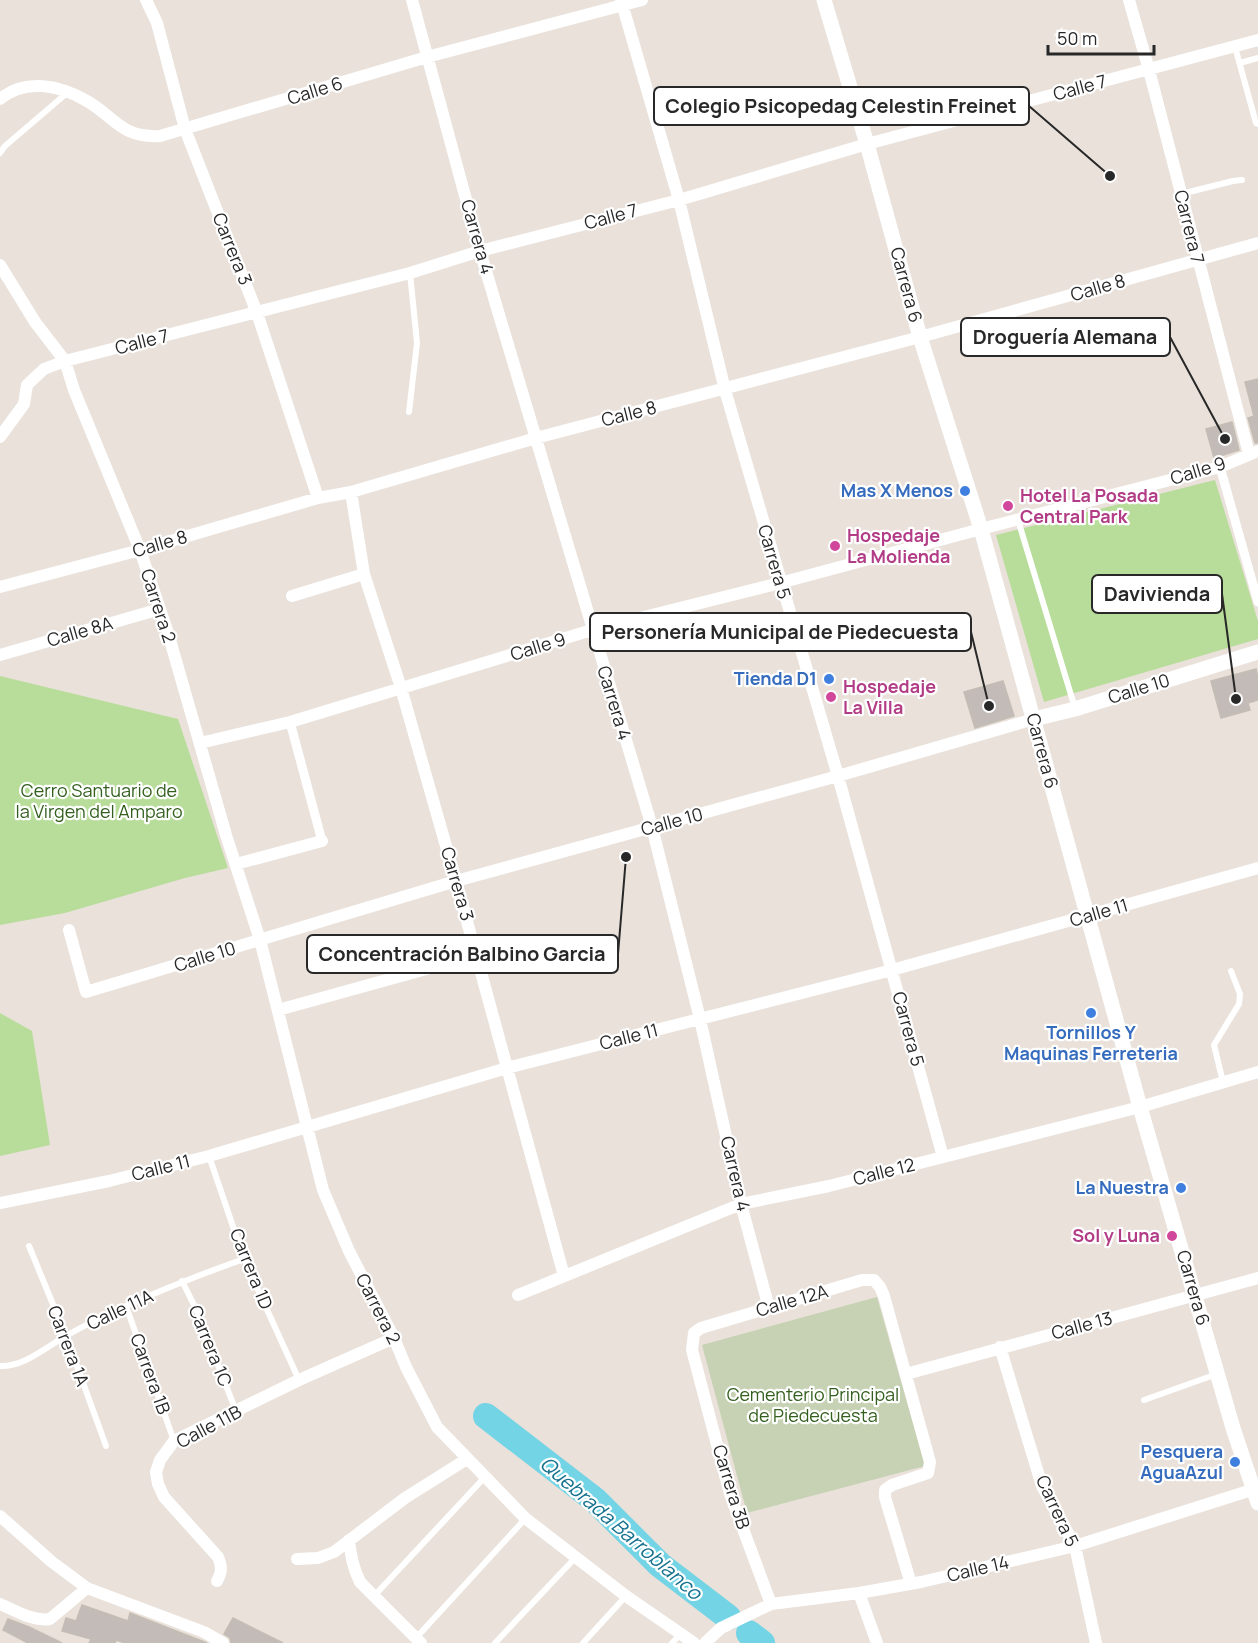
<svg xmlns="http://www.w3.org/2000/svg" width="1258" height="1643" font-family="Manrope,sans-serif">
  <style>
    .green { fill: #b8dd9a }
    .cemetery { fill: #c6d2b3 }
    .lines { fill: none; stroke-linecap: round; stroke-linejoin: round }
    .river { stroke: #73d4e5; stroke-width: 26 }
    .building { fill: #c2bbb7; stroke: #c4bdb4; stroke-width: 1.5 }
    .service { stroke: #fff; stroke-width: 6 }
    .pedestrian { stroke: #fff; stroke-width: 9 }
    .minor { stroke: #fff; stroke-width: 12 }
    .tertiary { stroke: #fff; stroke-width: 15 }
    .shop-dot { fill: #3f7fe0; stroke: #fff; stroke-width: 2 }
    .hotel-dot { fill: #d1479c; stroke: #fff; stroke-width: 2 }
    .labels { text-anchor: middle; stroke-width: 4.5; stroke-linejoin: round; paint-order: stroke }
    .street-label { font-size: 18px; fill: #282828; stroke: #fff }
    .shop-label { font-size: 18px; font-weight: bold; fill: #366cbe; stroke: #fff; text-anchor: end }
    .hotel-label { font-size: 18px; font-weight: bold; fill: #b23c85; stroke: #fff; text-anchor: start }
    .park-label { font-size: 18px; fill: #335f1e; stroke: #fff }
    .water-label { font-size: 20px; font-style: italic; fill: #16728e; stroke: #fff }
    .leader { fill: none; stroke: #282828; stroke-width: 2 }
    .callout-dot { fill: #282828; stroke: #fff; stroke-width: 2 }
    .callout { fill: #fff; stroke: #282828; stroke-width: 2 }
    .callout-label { font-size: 20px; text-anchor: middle; font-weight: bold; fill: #282828 }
  </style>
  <rect width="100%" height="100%" fill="#e9e1da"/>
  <path class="green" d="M1215,480L1258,621V639L1044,702L996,535Z
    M0,676L178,719L228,868L185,878L65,913L0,925Z
    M0,1013L32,1031L50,1145L0,1156Z"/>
  <path class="cemetery" d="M877,1297L925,1466L747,1513L702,1345Z"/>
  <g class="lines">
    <path class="river" d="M486,1416L595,1500L660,1565L728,1617
      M749,1633L762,1643"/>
  </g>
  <path class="building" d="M1258,379V443H1255L1248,418L1254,416L1245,382Z
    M1232,422L1239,450L1214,458L1206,429Z
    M1256,669L1258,678V700L1248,703L1250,710L1221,718L1211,681Z
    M1003,681L1014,716L975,728L964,692Z
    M82,1605L128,1621L130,1613L207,1643H125L116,1640L115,1643H89L91,1639L62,1631L66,1618L76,1621Z
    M233,1618L283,1643H231L230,1638L224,1634Z
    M8,1619L29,1627L62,1643H28L3,1630Z"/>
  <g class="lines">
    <path class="service" d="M1235,47L1256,123L1258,124
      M1240,63L1258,58
      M0,153L5,146L67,93
      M1181,194L1233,181L1242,180
      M409,412L417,343L410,273
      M1018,520L1075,708
      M1223,1082L1214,1045L1239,1004L1240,994L1231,971
      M209,1156L244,1259L299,1380
      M29,1246L66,1336L106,1446
      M182,1281L196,1309L236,1411
      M126,1306L174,1441
      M0,1366C24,1367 46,1347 66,1336C86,1324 107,1315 128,1305C166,1288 204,1273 244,1259
      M1144,1400L1217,1374
      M374,1596L484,1478
      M416,1638L525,1519
      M495,1643L576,1557
      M583,1643L626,1596
      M672,1643L681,1634"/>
    <path class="pedestrian" d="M1220,467L1258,602
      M290,722L322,841"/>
    <path class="minor" d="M146,0L157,23L185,129L257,313L318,498
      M412,0L480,251L652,827L700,1019L741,1204L769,1308
      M621,0L679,200L725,390L838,776L943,1157
      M1129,0L1149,70L1249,454
      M0,99C25,78 60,85 87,101C116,118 121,138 160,136L427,57L642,0
      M0,265L35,322L65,361L74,390L140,550L168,633L226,835L260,940L323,1190L349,1251L394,1338L406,1367L437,1427L525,1518L626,1596L694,1643
      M0,437L24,404L27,385L44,369L65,361L410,273L480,251L679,200L867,144L1258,40
      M351,492L364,574L401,688L456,881L564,1276
      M0,587L140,550L318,498L351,492L536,438L920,337L1258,243
      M292,596L364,574
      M0,655L160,609
      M200,743L290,722L592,630L780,583L981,529L1220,467L1258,451
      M236,864L322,841
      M69,930L86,992L456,881L838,776L1034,719
      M278,1010L477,955
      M0,1203L109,1181L209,1156L507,1068L892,970L1258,868
      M518,1295L741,1204L829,1186L1140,1107L1258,1072
      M1000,1347L1042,1486L1075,1546L1096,1643
      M906,1374L1258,1278
      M0,1516L52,1562L87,1588L204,1632L223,1643
      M349,1540C351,1556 353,1568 360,1582L421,1643
      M297,1559L318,1558L334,1552L405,1498L467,1459
      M217,1581C222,1572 222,1567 218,1557L164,1497L158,1484L156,1472L160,1460L174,1441L299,1380L394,1338
      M859,1593L877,1643
      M0,1604C15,1610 33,1622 50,1619L87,1588
      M771,1604L730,1494L692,1350L694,1333L701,1328L862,1280H874L880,1287L884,1296L930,1462L928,1473L892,1485L885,1490V1497L911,1584
      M705,1643L721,1628L771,1604L859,1593L921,1582L1075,1546L1258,1488"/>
    <path class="tertiary" d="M824,0L867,144L920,337L981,529L1140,1107L1233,1428L1258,1503
      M1034,719L1075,709L1258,652"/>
  </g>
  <g class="shop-dot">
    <circle cx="965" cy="491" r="6"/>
    <circle cx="829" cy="679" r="6"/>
    <circle cx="1091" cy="1013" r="6"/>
    <circle cx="1181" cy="1188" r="6"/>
    <circle cx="1235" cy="1462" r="6"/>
  </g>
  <g class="hotel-dot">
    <circle cx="1008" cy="506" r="6"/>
    <circle cx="835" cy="546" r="6"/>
    <circle cx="831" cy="697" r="6"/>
    <circle cx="1172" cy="1236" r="6"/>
  </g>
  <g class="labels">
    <g class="street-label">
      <text transform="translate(1080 88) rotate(-15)" y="6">Calle 7</text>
      <text transform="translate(315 91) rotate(-17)" y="6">Calle 6</text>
      <text transform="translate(611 217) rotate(-15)" y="6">Calle 7</text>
      <text transform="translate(1189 227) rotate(76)" y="6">Carrera 7</text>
      <text transform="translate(477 237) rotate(74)" y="6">Carrera 4</text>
      <text transform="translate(232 249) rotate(68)" y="6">Carrera 3</text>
      <text transform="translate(906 285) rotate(75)" y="6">Carrera 6</text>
      <text transform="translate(1098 288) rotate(-16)" y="6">Calle 8</text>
      <text transform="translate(142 342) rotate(-14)" y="6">Calle 7</text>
      <text transform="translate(629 414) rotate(-14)" y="6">Calle 8</text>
      <text transform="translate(1198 471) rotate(-17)" y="6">Calle 9</text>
      <text transform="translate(160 544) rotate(-16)" y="6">Calle 8</text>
      <text transform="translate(774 562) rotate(74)" y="6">Carrera 5</text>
      <text transform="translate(158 606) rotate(72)" y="6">Carrera 2</text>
      <text transform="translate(80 632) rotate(-16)" y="6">Calle 8A</text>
      <text transform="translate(538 647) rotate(-17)" y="6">Calle 9</text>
      <text transform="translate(1139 689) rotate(-17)" y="6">Calle 10</text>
      <text transform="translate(614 703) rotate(73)" y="6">Carrera 4</text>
      <text transform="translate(1042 751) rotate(75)" y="6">Carrera 6</text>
      <text transform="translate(672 822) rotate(-15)" y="6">Calle 10</text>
      <text transform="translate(457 884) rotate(74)" y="6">Carrera 3</text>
      <text transform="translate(1099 913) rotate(-16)" y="6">Calle 11</text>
      <text transform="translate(205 957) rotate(-17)" y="6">Calle 10</text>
      <text transform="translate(908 1029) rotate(75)" y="6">Carrera 5</text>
      <text transform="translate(629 1037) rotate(-14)" y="6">Calle 11</text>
      <text transform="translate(161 1168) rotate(-14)" y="6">Calle 11</text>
      <text transform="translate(884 1172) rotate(-14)" y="6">Calle 12</text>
      <text transform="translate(735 1174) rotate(77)" y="6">Carrera 4</text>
      <text transform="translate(251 1269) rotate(68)" y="6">Carrera 1D</text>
      <text transform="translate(1193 1288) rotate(74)" y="6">Carrera 6</text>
      <text transform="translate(792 1301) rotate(-16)" y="6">Calle 12A</text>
      <text transform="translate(378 1309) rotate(63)" y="6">Carrera 2</text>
      <text transform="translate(120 1310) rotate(-25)" y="6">Calle 11A</text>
      <text transform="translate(1082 1326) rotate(-15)" y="6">Calle 13</text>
      <text transform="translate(68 1346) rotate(69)" y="6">Carrera 1A</text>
      <text transform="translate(210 1346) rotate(68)" y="6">Carrera 1C</text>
      <text transform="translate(150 1374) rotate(70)" y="6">Carrera 1B</text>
      <text transform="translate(209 1427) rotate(-28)" y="6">Calle 11B</text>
      <text transform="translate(731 1487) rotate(73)" y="6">Carrera 3B</text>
      <text transform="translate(1057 1511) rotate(65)" y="6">Carrera 5</text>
      <text transform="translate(978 1569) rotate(-13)" y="6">Calle 14</text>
    </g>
    <g class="shop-label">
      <text x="953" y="497">Mas X Menos</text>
      <text x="817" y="685">Tienda D1</text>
      <text x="1091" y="1039" text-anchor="middle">Tornillos Y<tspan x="1091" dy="21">Maquinas Ferreteria</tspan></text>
      <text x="1169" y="1194">La Nuestra</text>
      <text x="1223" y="1458">Pesquera<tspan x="1223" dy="21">AguaAzul</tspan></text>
    </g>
    <g class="hotel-label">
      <text x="1020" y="502">Hotel La Posada<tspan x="1020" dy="21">Central Park</tspan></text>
      <text x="847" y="542">Hospedaje<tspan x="847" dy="21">La Molienda</tspan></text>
      <text x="843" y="693">Hospedaje<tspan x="843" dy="21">La Villa</tspan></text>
      <text x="1160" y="1242" text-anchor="end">Sol y Luna</text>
    </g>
    <g class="park-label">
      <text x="99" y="797">Cerro Santuario de<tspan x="99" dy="21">la Virgen del Amparo</tspan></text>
      <text x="813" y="1401">Cementerio Principal<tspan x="813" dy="21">de Piedecuesta</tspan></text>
    </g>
    <g class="water-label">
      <text transform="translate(621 1528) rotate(41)" y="7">Quebrada Barroblanco</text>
    </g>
  </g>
  <path class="leader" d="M1110 176L1029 106M1225 439L1170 337M1236 699L1222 594M989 706L971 632M626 857L618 954"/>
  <g class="callout-dot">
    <circle cx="1110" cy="176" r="6"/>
    <circle cx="1225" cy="439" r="6"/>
    <circle cx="1236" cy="699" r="6"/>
    <circle cx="989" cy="706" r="6"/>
    <circle cx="626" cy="857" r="6"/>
  </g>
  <g class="callout">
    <rect x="654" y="87" width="375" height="38" rx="6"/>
    <rect x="961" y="318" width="209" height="38" rx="6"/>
    <rect x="1092" y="575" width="130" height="38" rx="6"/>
    <rect x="590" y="613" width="381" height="38" rx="6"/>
    <rect x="307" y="935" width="311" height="38" rx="6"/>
  </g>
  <g class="callout-label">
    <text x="841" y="113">Colegio Psicopedag Celestin Freinet</text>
    <text x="1065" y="344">Droguería Alemana</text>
    <text x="1157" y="601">Davivienda</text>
    <text x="780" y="639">Personería Municipal de Piedecuesta</text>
    <text x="462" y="961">Concentración Balbino Garcia</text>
  </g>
  <path d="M1048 45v9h106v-9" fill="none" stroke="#282828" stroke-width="3"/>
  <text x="1057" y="45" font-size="18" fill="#282828" stroke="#ffffff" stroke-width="4.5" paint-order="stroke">50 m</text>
</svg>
